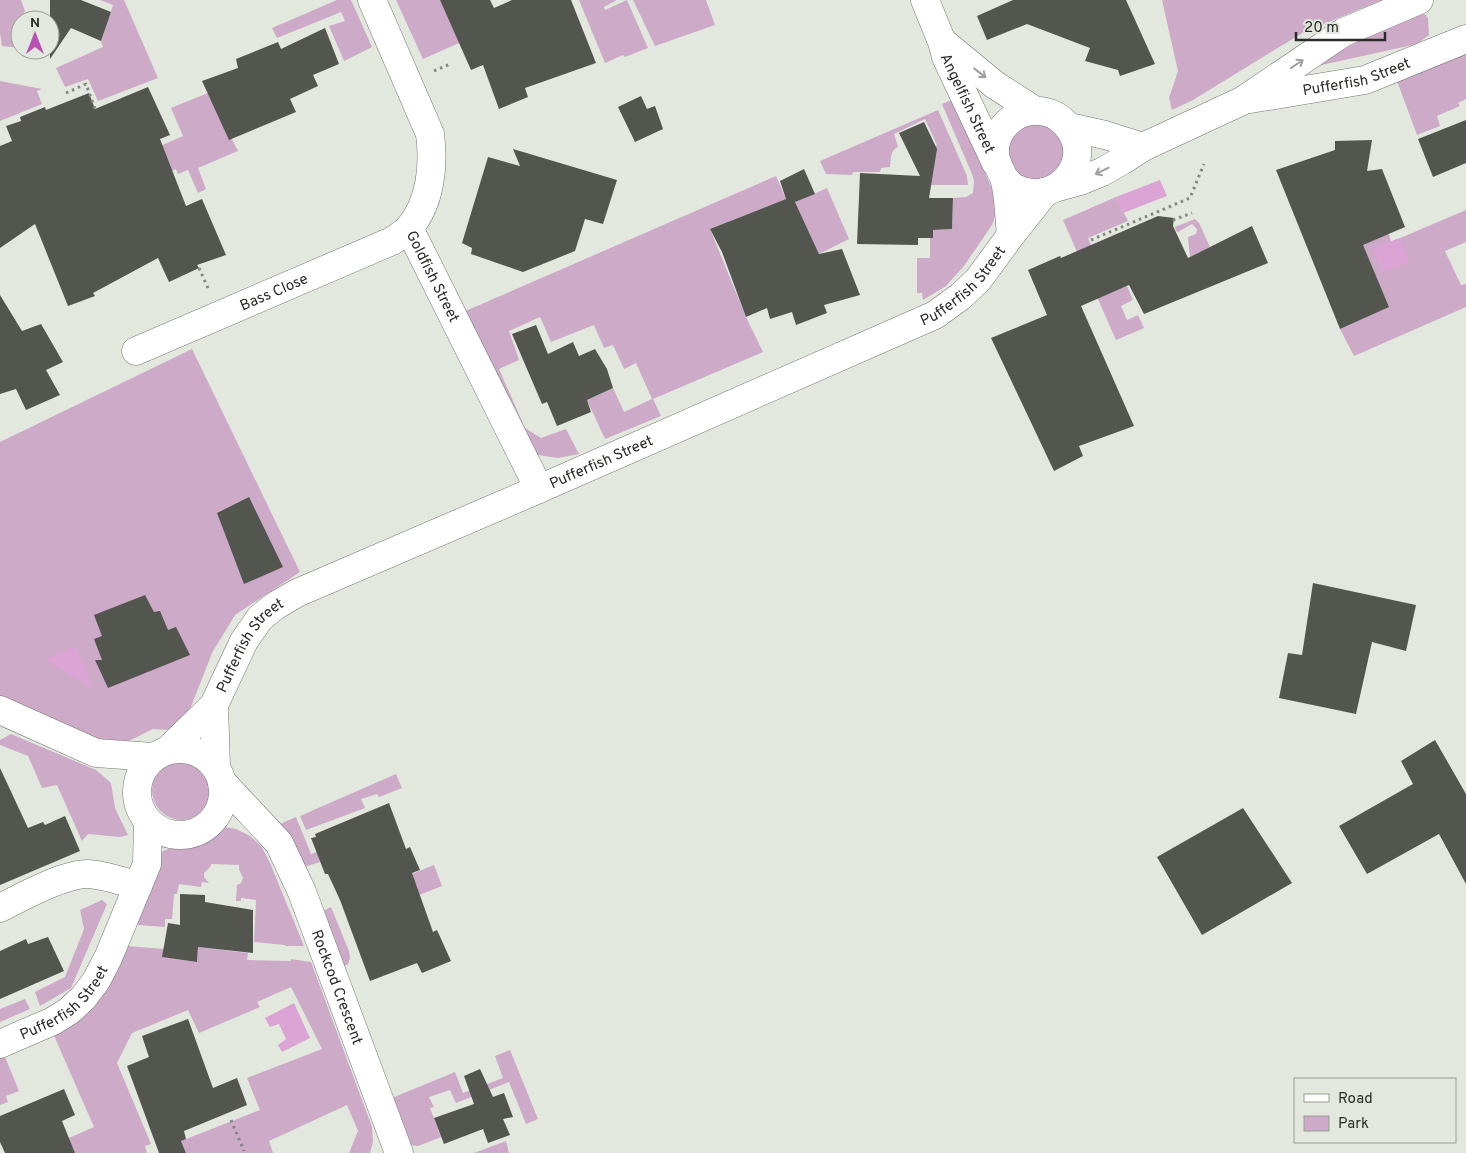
<svg xmlns="http://www.w3.org/2000/svg" width="1466" height="1153" font-family="Overpass,sans-serif">
  <style>
    .green { fill: #ccaac8 }
    .water { fill: #dba4d5 }
    .building { fill: #52564e }
    .lines { fill: none; stroke-linecap: round; stroke-linejoin: round }
    .street-casing { stroke: #747870; stroke-width: 29 }
    .path { stroke: #848881; stroke-width: 3; stroke-dasharray: 2.5 4; stroke-linecap: butt }
    .street { stroke: #fff; stroke-width: 28 }
    .oneway { stroke: #9fa09e }
    .labels { text-anchor: middle; stroke-width: 5; stroke-linejoin: round; paint-order: stroke }
    .street-label { font-size: 15px; fill: #2a2c28; stroke: #e3e8de }
  </style>
  <rect width="100%" height="100%" fill="#e3e8de"/>
  <path class="green" d="M0,0H21L25,11L22,16L28,20H20V48L2,46L0,33Z
    M100,0H124L158,78L98,101L88,79L65,87L56,68L103,47L101,41L113,5Z
    M337,0H351L372,47L344,61L329,26L345,21L341,12L277,38L272,28Z
    M396,0H440L468,39L423,59Z
    M579,0H617L604,7L605,10L627,0L648,48L625,57L623,55L605,63Z
    M633,0H706L715,25L655,46Z
    M1162,0H1382L1304,32L1193,100L1172,110L1169,98L1178,71Z
    M1423,12L1428,18L1429,35L1417,44L1317,66L1396,18Z
    M1466,54V99L1458,103L1460,106L1437,116L1440,126L1417,135L1397,81Z
    M0,81L42,89L37,91L42,104L0,121Z
    M208,93L238,151L198,168L206,189L198,193L188,170L178,174L176,169L160,177L109,169L183,136L171,108Z
    M954,99L995,196L997,210L992,225L964,266L946,286L923,300L922,293H917V258H930V238H933V230L952,229L953,198L966,197L973,193L974,181L972,174L942,104Z
    M938,110L967,176L968,185H931L923,151L937,145L925,119L894,134L898,147C890,150 891,159 890,167L881,168L880,172H853L852,175L826,174L820,161Z
    M1006 153a29 29 0 1 1 58 0a29 29 0 1 1-58 0Z
    M776,176L786,199L710,229L746,317L763,352L653,399L661,416L605,439L587,400L613,388L624,412L652,399L636,363L624,369L613,345L604,348L594,325L551,342L540,317L509,331L519,360L499,369L525,428L541,438L566,429L579,454L558,458L538,455L519,440L461,313Z
    M827,188L849,239L819,254L795,202Z
    M1116,197L1128,221L1088,238L1112,292L1127,286L1133,300L1121,306L1127,320L1138,315L1144,328L1116,340L1063,220Z
    M1381,204L1391,242L1466,210V242L1445,251L1461,285L1466,284V307L1354,356L1340,329L1388,307L1352,219Z
    M1195,219L1199,223L1210,247L1190,257L1188,237L1196,234L1197,229L1192,224L1178,232L1176,231L1175,227Z
    M192,349L300,572L235,615L212,653L185,722L168,730L153,729L131,740L117,743L89,736L0,698V442Z
    M11,734L96,770L111,783L115,808L128,835L120,837L88,834L82,841L57,785L42,788L28,756L0,745V740Z
    M152 790a30 30 0 1 1 60 0a30 30 0 1 1-60 0Z
    M396,774L402,788L379,797L377,794L361,799L365,808L306,830L300,816Z
    M296,817L311,854L317,852L320,862L301,868L278,825Z
    M224,827L236,829L250,836L261,846L270,863L304,946H286L285,945L254,942L256,900L241,898V901H236L237,885L241,883L243,878L239,869V865L211,864V866L204,873V877L209,883L202,882L201,887L179,884L177,894H174L172,919H165V927L138,925L134,921L156,862L163,851L187,842L213,829Z
    M434,865L442,886L355,921L346,901Z
    M102,900L107,904L71,988L40,1006L35,992L65,977L84,929L80,910Z
    M331,907L349,951L350,958L348,964L340,968L323,911Z
    M127,946L164,949L163,957L197,962L198,947L248,953L247,960L291,961V959L311,962L372,1127L373,1142L370,1153H349L358,1131L347,1105L269,1141L273,1153H186L181,1141L260,1110L247,1078L322,1049L291,987L257,1002L260,1007L199,1033L188,1010L132,1033L117,1063L151,1144L145,1146L147,1153H70L69,1138L94,1127L52,1031Z
    M25,999L30,1009L0,1022V1009Z
    M510,1050L538,1119L526,1124L509,1082L456,1103L450,1090L429,1097L434,1107L430,1108L441,1137L418,1146L409,1145L392,1098L455,1072L463,1093L503,1078L495,1056Z
    M3,1052L19,1091L6,1096L8,1102L0,1105V1054Z
    M506,1141L509,1153H474Z"/>
  <path class="water" d="M1160,180L1167,196L1123,213L1116,197Z
    M1399,238L1410,262L1382,272L1373,249Z
    M76,646L93,689L45,659Z
    M294,1003L310,1038L282,1052L278,1045L286,1039L279,1024L270,1027L265,1018Z"/>
  <path class="building" d="M50,0H81L111,12L101,41L71,28L50,59Z
    M440,0H490L494,8L512,0H571L596,63L525,88L528,97L499,109L483,65L471,70Z
    M1013,0H1126L1155,64L1120,76L1118,70L1085,61L1090,48L1027,24L987,40L977,16Z
    M325,28L339,64L313,75L318,86L290,99L296,112L229,140L202,81L238,68L236,59L278,42L281,49Z
    M148,87L170,135L160,139L186,206L202,199L226,255L197,265L199,268L169,282L158,258L93,293L95,296L68,306L35,224L0,248V146L12,141L6,126L21,121L20,117L45,107L46,110L89,93L95,109Z
    M641,96L647,109L655,106L663,129L635,142L618,107Z
    M1466,120V163L1433,177L1418,139Z
    M924,122L937,149L929,198H953L952,229L933,230V238H918V245L857,244L860,173L920,176L899,133Z
    M1372,140L1367,171L1382,169L1405,227L1363,245L1389,307L1340,329L1276,170L1335,150V141Z
    M513,149L617,180L603,224L585,219L575,251L523,272L471,254L472,248L462,243L488,157L520,166Z
    M804,169L815,194L795,202L819,254L842,249L860,295L824,305L827,313L796,325L792,312L770,319L767,308L746,317L722,252L710,229L786,199L780,181Z
    M1158,216L1174,218L1173,226L1188,258L1252,226L1268,263L1144,314L1129,285L1081,306L1134,426L1079,446L1083,456L1054,471L991,338L1047,315L1028,270L1060,256L1061,258Z
    M0,295L22,331L41,324L63,362L46,370L60,395L26,410L16,389L0,394Z
    M536,325L548,354L573,342L579,356L595,349L607,369L613,388L587,400L591,412L557,426L547,402L542,404L512,334Z
    M249,497L283,567L244,584L217,513Z
    M1313,583L1416,605L1406,651L1372,642L1356,714L1279,698L1288,653L1302,655Z
    M145,595L154,612L160,611L168,630L176,627L190,655L108,688L95,660H102L94,639L102,636L94,615Z
    M1435,740L1466,794V884L1439,834L1367,874L1339,826L1413,784L1401,761Z
    M0,768L28,828L43,822L45,825L65,816L80,851L0,885Z
    M389,803L406,849L410,847L420,870L412,873L433,932L437,930L451,961L422,973L417,963L370,981L340,900L328,874H325L311,838L316,837L315,834Z
    M1243,808L1292,883L1202,935L1157,857Z
    M180,894L205,895V902L253,910V953L198,947L197,962L162,957L168,923L180,925Z
    M48,937L64,971L0,999V951L26,939L28,944Z
    M188,1019L213,1088L237,1078L247,1105L184,1131L186,1139L181,1141L186,1153H159L127,1066L149,1057L142,1036Z
    M480,1069L493,1097L504,1093L513,1117L503,1119L510,1135L488,1143L483,1129L444,1144L434,1118L474,1104L464,1076Z
    M64,1089L75,1115L62,1121L75,1153H5L0,1142V1116Z"/>
  <g class="lines">
    <defs>
      <g id="street">
        <path id="s1" d="M925,0L942,42L946,57L996,163"/>
        <path d="M944,43L995,85L1034,110"/>
        <path id="s2" d="M1250,99L1365,80L1466,39"/>
        <path d="M1069,127L1105,135L1143,147"/>
        <path d="M1004,178C1007,181 1011,186 1015,188C1051,208 1092,167 1072,133C1068,126 1063,120 1056,116C1050,113 1042,110 1034,111C1014,111 995,130 995,150C994,161 1000,168 1004,178C1009,193 1009,219 1011,235"/>
        <path d="M1058,187L1080,181L1102,172L1123,160L1143,147L1242,101L1344,32L1419,0"/>
        <path id="s3" d="M409,228L539,489"/>
        <path id="s4" d="M136,351L392,241C398,237 406,232 410,227C431,201 434,165 430,134L372,0"/>
        <path d="M214,705L216,767"/>
        <path d="M0,710L96,753L153,757"/>
        <circle cx="180" cy="792" r="43"/>
        <path id="s5" d="M168,750L214,705L244,641L260,618L275,606L297,593L539,489L935,315L961,296L978,280L1011,235L1045,192"/>
        <path id="s6" d="M222,782L279,843L302,892L399,1153"/>
        <path d="M0,908C22,897 63,874 88,874C105,875 122,881 138,886"/>
        <path id="s7" d="M0,1044L53,1021L69,1011L83,998L96,981L108,958L147,864L148,822"/>
      </g>
    </defs>
    <use href="#street" class="street-casing"/>
    <path class="path" d="M434,71L450,64
      M66,93L86,84L95,109
      M1173,220L1192,213
      M1091,240L1190,198L1204,164
      M199,268L208,288
      M231,1120L244,1151"/>
    <use href="#street" class="street"/>
  </g>
  <defs><path id="oneway-shaft" d="M-6 0H5M1.5-3L5.5 0L1.5 3" fill="none" stroke-width="1.6" stroke-linecap="round" stroke-linejoin="round" transform="scale(1.25)"/></defs>
  <g class="oneway">
    <use href="#oneway-shaft" transform="translate(1297 64) rotate(-34)"/>
    <use href="#oneway-shaft" transform="translate(980 73) rotate(38)"/>
    <use href="#oneway-shaft" transform="translate(1102 171) rotate(154)"/>
  </g>
  <g class="labels">
    <g class="street-label">
      <text dy="5" stroke="none"><textPath href="#s2" startOffset="109">Pufferfish Street</textPath></text>
      <text dy="5" stroke="none"><textPath href="#s1" startOffset="112">Angelfish Street</textPath></text>
      <text dy="5" stroke="none"><textPath href="#s3" startOffset="54">Goldfish Street</textPath></text>
      <text dy="5" stroke="none"><textPath href="#s5" startOffset="944">Pufferfish Street</textPath></text>
      <text dy="5" stroke="none"><textPath href="#s4" startOffset="150">Bass Close</textPath></text>
      <text dy="5" stroke="none"><textPath href="#s5" startOffset="539">Pufferfish Street</textPath></text>
      <text dy="5" stroke="none"><textPath href="#s5" startOffset="135">Pufferfish Street</textPath></text>
      <text dy="5" stroke="none"><textPath href="#s6" startOffset="239">Rockcod Crescent</textPath></text>
      <text dy="5" stroke="none"><textPath href="#s7" startOffset="78">Pufferfish Street</textPath></text>
    </g>
  </g>
  <rect x="1294" y="1078" width="162" height="65" fill="#e3e8de" stroke="#999d95"/>
  <rect x="1304" y="1094" width="25" height="8" fill="#ffffff" stroke="#999d95"/>
  <text x="1338" y="1103" font-size="15" fill="#2a2c28">Road</text>
  <rect x="1304" y="1116" width="25" height="15" fill="#ccaac8" stroke="#999d95"/>
  <text x="1338" y="1128" font-size="15" fill="#2a2c28">Park</text>
  <g transform="translate(35 35)"><circle r="24" fill="#e3e8de" stroke="#999d95"/>
  <path d="M0-4L9 19L0 12L-9 19Z" fill="#b950b2"/>
  <text y="-8" font-size="14" font-weight="bold" text-anchor="middle" fill="#2a2c28">N</text>
  </g>
  <path d="M1296 32v8h89v-8" fill="none" stroke="#2a2c28" stroke-width="2.5"/>
  <text x="1304" y="32" font-size="15" fill="#2a2c28" stroke="#e3e8de" stroke-width="4" paint-order="stroke">20 m</text>
</svg>
